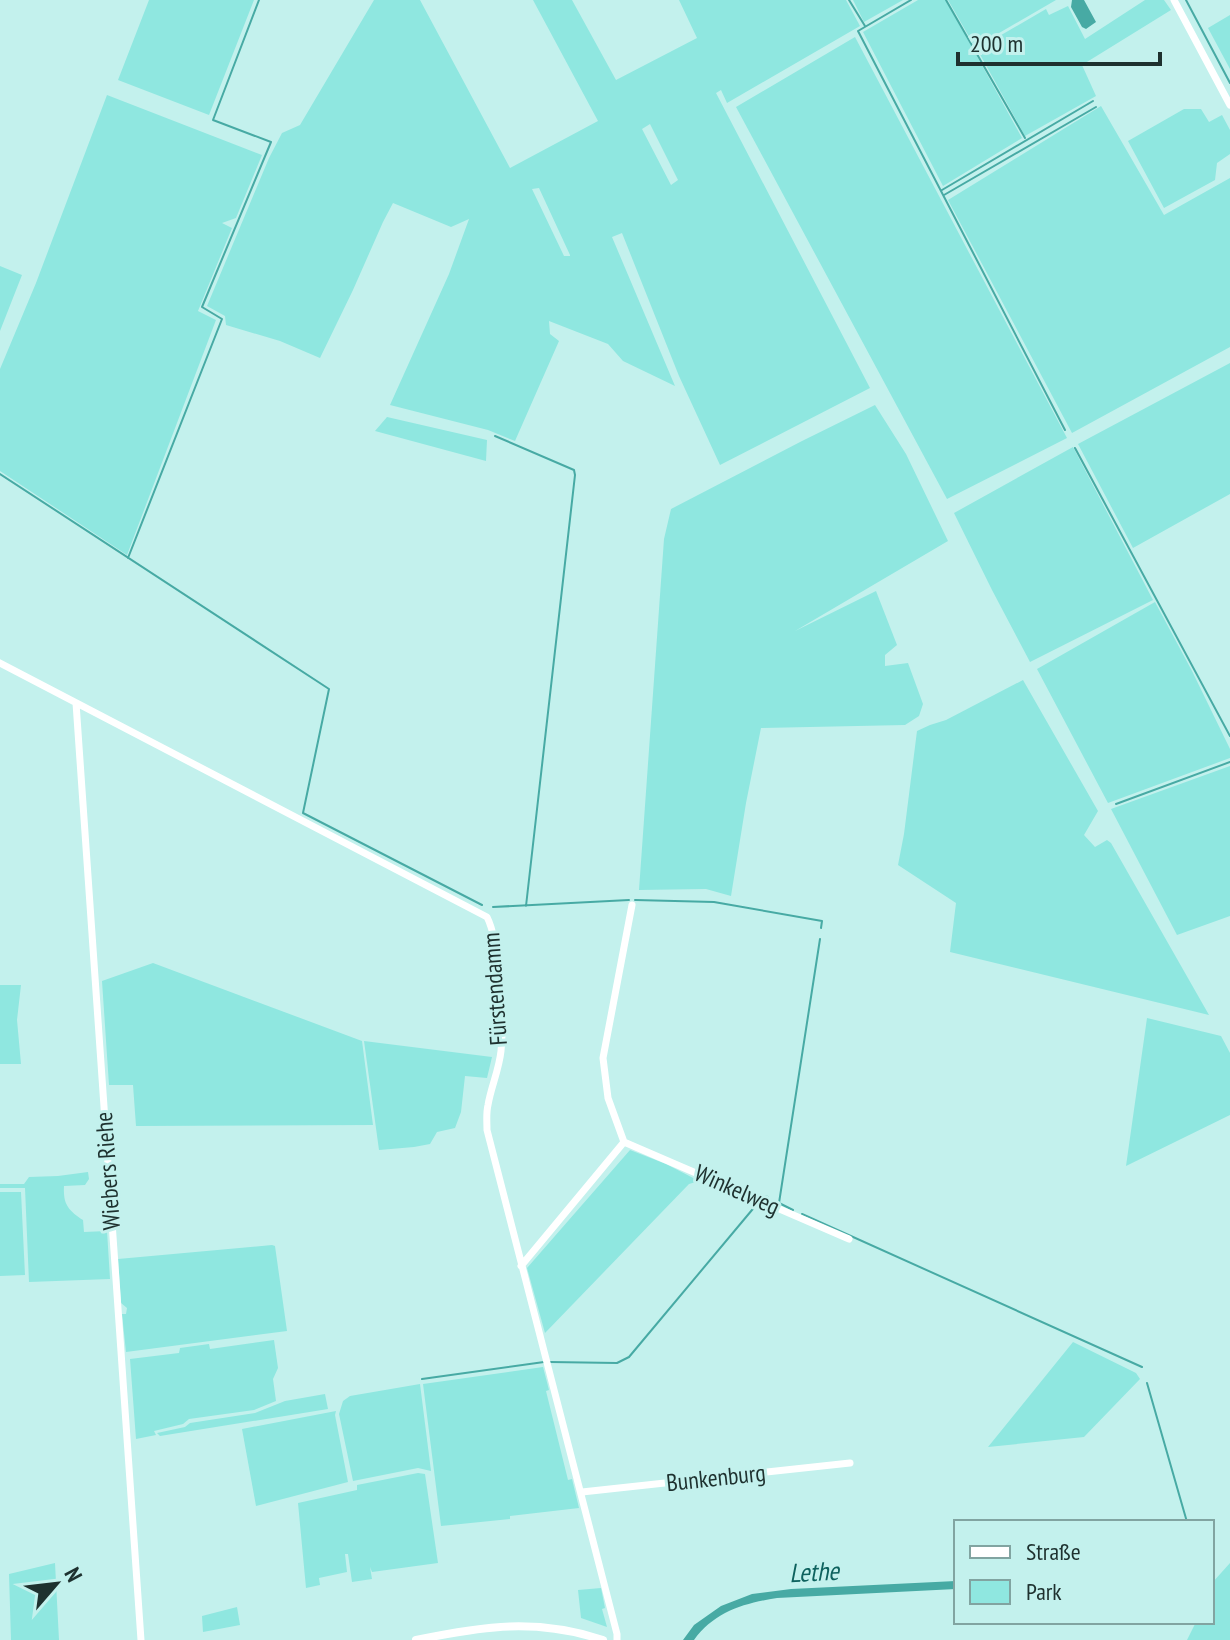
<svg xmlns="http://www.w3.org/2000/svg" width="1230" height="1640" font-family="'PT Sans Narrow',sans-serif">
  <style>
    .green { fill: #8fe7e0; fill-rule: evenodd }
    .water { fill: #47aaa4 }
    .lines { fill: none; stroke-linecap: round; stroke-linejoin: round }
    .stream { stroke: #47aaa4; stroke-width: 2 }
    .minor { stroke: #fff; stroke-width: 7 }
    .tertiary { stroke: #fff; stroke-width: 8 }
    .labels { text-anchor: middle; stroke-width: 6; stroke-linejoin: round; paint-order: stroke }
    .street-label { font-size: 24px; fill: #1e312f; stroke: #c3f1ed }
    .water-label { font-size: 26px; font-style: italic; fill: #0e625e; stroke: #c3f1ed }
  </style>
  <rect width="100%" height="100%" fill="#c3f1ed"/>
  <path class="green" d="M149,0H254L209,115L118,80Z
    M374,0H420L510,168L598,121L533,0H572L616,80L697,38L679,0H846L860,26L727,103L721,90L716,93L870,388L720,465L679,376L622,233L612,237L675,386L623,361L608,344L549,321L550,334L559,341L515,441L488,430L390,405L449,274L469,219L451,227L393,203L383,222L353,290L320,358L280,341L226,325L225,316L207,306L269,158L282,133L300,125ZM650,124L678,180L671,185L642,129ZM539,188L570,255V256H564L532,189Z
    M853,0H903L864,22Z
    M918,0H946L1022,138L943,186L863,32Z
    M948,0H1056L975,47Z
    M1145,0H1164L1171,10L1082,65L1096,96L1025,136L977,49L1046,9L1049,15L1068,6L1085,39Z
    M1230,15V69L1208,28Z
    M855,37L1067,438L947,499L736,107Z
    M107,95L262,155L236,218L222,223L232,228L198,311L216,320L127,555L0,471V369L36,283Z
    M1101,106L1164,215L1230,178V347L1072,433L948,200Z
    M1184,109H1201L1209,122L1222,115L1230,130V154L1217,163L1215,180L1164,208L1128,141Z
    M0,266L22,275L0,331Z
    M1230,363V494L1133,548L1078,444Z
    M875,405L906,454L948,541L795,631L876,591L897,645L885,655V666L908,663L923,704L919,716L905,725L761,728L746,803L731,896L706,889L639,890L664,539L671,509L802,441Z
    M387,417L487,440L486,461L375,431Z
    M1073,447L1153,600L1030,662L992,590L954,513Z
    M1155,602L1192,671L1230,749V758L1108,803L1037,669Z
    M1023,680L1098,811L1084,835L1095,847L1107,840L1111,843L1209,1015L950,952L956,903L898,865L904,834L917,731L930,725L946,720Z
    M1230,766V916L1177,935L1111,809Z
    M153,963L362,1041L373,1125L136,1126L133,1085H109L102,981Z
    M0,985H21L17,1020L21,1064H0Z
    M1147,1018L1221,1036L1230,1053V1115L1126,1166Z
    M364,1041L492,1057L487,1078L465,1076L461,1112L455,1128L437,1132L430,1144L414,1147L379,1150Z
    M630,1150L666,1164L699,1181L689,1184L545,1333L527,1268Z
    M88,1172L89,1179L85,1185L64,1186C63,1204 68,1210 83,1220L84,1232L107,1231L110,1279L29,1282L25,1188H0V1184H24L29,1177L58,1176Z
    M0,1192H21L25,1275L0,1276Z
    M272,1245L275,1246L287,1331L126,1352L122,1314H126L127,1308L121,1303L118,1259Z
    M274,1340L278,1368L273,1379L276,1401L254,1410L189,1419L183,1424L154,1431L156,1435L136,1439L130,1359L179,1353L180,1348L209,1344L210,1349Z
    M1073,1342L1136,1373L1140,1379L1084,1437L988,1447Z
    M543,1367L549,1390L546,1391L568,1480L572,1479L579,1508L510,1516V1519L441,1526L423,1384Z
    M420,1384L431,1471L418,1468L353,1481L339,1414L343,1401L350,1396Z
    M325,1394L328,1409L160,1436L157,1433L185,1427L190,1423L255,1413L285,1401Z
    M336,1411L335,1415L348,1482L256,1506L242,1429Z
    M418,1473L425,1474L438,1563L372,1572L370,1567L372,1579L352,1582L348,1554H345L347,1572L319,1578L320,1585L306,1588L298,1503L357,1490V1485Z
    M55,1563L59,1640H11L9,1574Z
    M1230,1563V1640H1187L1196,1622H1212V1583Z
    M601,1588L605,1608L602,1609L607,1627L581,1618L578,1590Z
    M237,1607L240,1625L203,1632L202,1616Z"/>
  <path class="water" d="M1072,0H1084L1096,22L1086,29L1082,27L1071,7Z
    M956,1581V1589L777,1598C744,1603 714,1612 694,1640H683L694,1625L721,1606L752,1594L791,1589Z"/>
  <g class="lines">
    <path class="stream" d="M849,0L865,26
      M911,0L858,31L1065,430
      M946,0L1025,138
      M1186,0L1230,83
      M942,190L1093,101
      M944,195L1096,107
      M495,436L574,470L575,475L526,906
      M1075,448L1230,736
      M0,474L329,689L303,813L482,905
      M128,558L222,319L202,307L271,142L213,120L259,0
      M1116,804L1230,762
      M635,900L714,902L822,921L821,928
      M493,907L629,900
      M764,1196L768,1197
      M793,1210L779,1203L820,939
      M802,1214L1142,1367
      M550,1362L617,1363L629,1357L757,1204
      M422,1379L544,1362
      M1147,1383L1187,1522"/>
    <path class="minor" d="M1174,0L1230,105
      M0,663L487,917C500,942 504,1022 501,1051C499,1070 491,1087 488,1105C486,1113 487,1122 487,1130C529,1298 575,1466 617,1634V1640
      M76,703L141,1640
      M624,1142L849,1239
      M521,1266L624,1142L608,1098L603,1058L632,905
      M582,1492L850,1463"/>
    <path class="tertiary" d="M416,1640C484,1626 536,1618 603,1640"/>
  </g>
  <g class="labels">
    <g class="street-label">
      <text transform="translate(495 989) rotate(-94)" y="8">Fürstendamm</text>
      <text transform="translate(108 1171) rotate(-94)" y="8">Wiebers Riehe</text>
      <text transform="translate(737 1190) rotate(24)" y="8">Winkelweg</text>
      <text transform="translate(716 1478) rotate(-6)" y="8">Bunkenburg</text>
    </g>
    <g class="water-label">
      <text transform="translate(814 1572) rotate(-3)" y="9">Lethe</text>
    </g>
  </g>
  <rect x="954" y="1520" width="260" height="104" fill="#c3f1ed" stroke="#81a4a1" stroke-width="2"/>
  <rect x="970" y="1546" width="40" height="12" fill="#ffffff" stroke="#81a4a1" stroke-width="2"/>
  <text x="1026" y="1560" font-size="24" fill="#1e312f">Straße</text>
  <rect x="970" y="1580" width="40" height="24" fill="#8fe7e0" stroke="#81a4a1" stroke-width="2"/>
  <text x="1026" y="1600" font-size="24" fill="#1e312f">Park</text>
  <g transform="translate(56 1584) rotate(62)" stroke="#c3f1ed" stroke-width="6" paint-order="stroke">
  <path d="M0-6L14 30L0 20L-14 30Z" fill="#1e312f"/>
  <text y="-12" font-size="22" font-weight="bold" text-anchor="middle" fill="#1e312f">N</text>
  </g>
  <path d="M958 52v12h202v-12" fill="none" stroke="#1e312f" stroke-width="4"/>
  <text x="970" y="52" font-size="24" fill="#1e312f" stroke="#c3f1ed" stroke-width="6" paint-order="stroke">200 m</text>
</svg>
